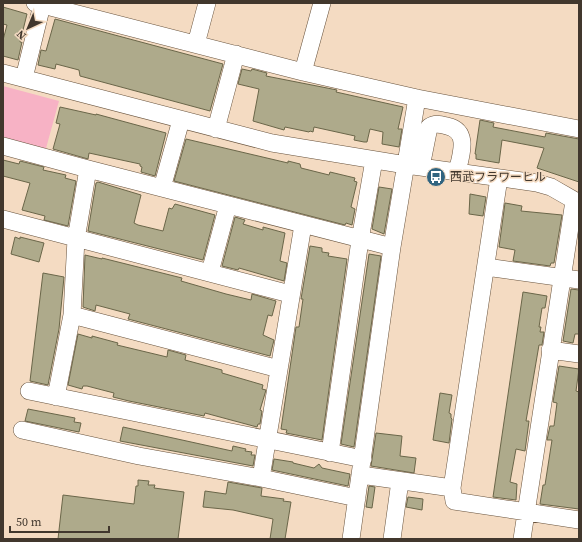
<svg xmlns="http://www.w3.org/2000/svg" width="582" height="542" font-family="'Source Serif 4','Noto Sans JP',serif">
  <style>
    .green { fill: #f7b2c5 }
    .building { fill: #aeaa8b; stroke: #6a6649 }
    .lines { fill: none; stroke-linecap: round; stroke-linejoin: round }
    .minor-casing { stroke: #68533d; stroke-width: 18 }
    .minor { stroke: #fff; stroke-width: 17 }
    .labels { text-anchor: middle; stroke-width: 3; stroke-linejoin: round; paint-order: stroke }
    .poi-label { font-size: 12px; fill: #41372d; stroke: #f4dbc2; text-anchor: start }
  </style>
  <rect width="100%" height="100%" fill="#f4dbc2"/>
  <path class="green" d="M3,86L59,101L45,152L3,140Z"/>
  <path class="building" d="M3,7L27,14L20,42H22L18,60L3,56V40L7,25L3,24Z
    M55,19L223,64L210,111L80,76L79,70L56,64L55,69L38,65L41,50L46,51Z
    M242,69L251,71L252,69L267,73L266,76L322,87L337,90L336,92L403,107L398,129H402L399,147L382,144L383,132L370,129L367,142H364L354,140L355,136L314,127L313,132L310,131L309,132L285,127L284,130L253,121L259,89L238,84Z
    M60,107L96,115V114L166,133L155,176L141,172L142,167L140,166V164L89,153L88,159L53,149L60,124L56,123Z
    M480,120L494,123L493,127L545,137L546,133L579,139V182L537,168L544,148L502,140L499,163L476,159V154H475Z
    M186,139L288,163V161L300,164L301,168L329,175L330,172L355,178L354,181L357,182L351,207L355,209L352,225L346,223L345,225L174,181Z
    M3,160L19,164L20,161L44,167L43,170L66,175L65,178L76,181L68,226L44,220L45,216L22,210L30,183L3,176Z
    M98,182L141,195L134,223L138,225L163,231L169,208L172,209L175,204L215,215L203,260L88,231L96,183Z
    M379,187L392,189L384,234L372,229Z
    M470,194L486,197L483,216L469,214Z
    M505,203L522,206L521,211L562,215L554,263H551L550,266L513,261L515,250L499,247Z
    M235,217L245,220L243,224L263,230V227L285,233L280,261L287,263L284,281L239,268L238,270L222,266Z
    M15,237L20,239V237L44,243L39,262L11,254Z
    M310,246L322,248V252L329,253L328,256L347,259L322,440L286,433L287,430L281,429L296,327H299L303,299H301Z
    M369,254L381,256L354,447L341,444Z
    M85,255L102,259V258L182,278L181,281L226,294L251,300L252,294L276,301L272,316L268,315L263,335L274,340L270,356L128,319L130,314L96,305L95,311L83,307Z
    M43,273L64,277L59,329L48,385L30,381Z
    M571,289L579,290V334H575L573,343L563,341Z
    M523,292L547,296L545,308H542L539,327H541L540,332H544L542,345H539L526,421H529L525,451L516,449L510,482L517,484L516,500L493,497Z
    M78,334L92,338V336L118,343L117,345L167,357L168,350L186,355L185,360L222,370V373L263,385L262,389L266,390L260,410L262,411L260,424H258L257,427L205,413L204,416L129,401L113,397L114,393L87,386H83L82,389L68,385Z
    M559,366L579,369L576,391L579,392V509L540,504L543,485H545L552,440H547L550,426H554L557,403L553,402Z
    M440,393L452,395L449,413L451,414V418L452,419L449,443L433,440Z
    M28,409L75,418L74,422L81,423L79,432L25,421Z
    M123,427L232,451L233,446L246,449L245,451L252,452L251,455H255L253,466L120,441Z
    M376,433L402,436L400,456L416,458L414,473L371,466Z
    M274,459L293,462V463L314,468L319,464L322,468L350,474L348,486L272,470Z
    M138,480L149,481L148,485H155L154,488L184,492L178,539H58L63,495L134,504L136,486H138Z
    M228,482L262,488L261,496L284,499L283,501L291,502L285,539H270L273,519L233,510L203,507L205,491L226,494Z
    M369,486L375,487L372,508L366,507Z
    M408,497L423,499L422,510L406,507Z"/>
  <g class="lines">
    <defs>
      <path id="minor" d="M35,3L303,72L417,98L579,129
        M196,44L207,3
        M303,72L322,3
        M3,73L272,143L406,165L537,183L551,187L579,203
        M24,78L42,5
        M216,129L236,54
        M3,146L88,169L392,247
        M421,167L429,127C435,123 439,124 447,126C470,131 461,155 457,172
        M499,178L452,488L454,501L579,520
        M162,188L181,120
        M3,219L290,294
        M486,267L579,280
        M210,272L228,205
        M72,315L279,369
        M550,350L579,354
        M29,391L363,459
        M56,397L72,315L76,239L88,169
        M22,430L139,456L261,478L357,498
        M330,453L360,240L374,160
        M361,475L452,488
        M261,478L303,225
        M351,539L392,247L417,98
        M392,539L400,481
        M522,539L574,201"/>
    </defs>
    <use href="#minor" class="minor-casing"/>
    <use href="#minor" class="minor"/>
  </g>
  <defs>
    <symbol id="bus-disc" viewBox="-11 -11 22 22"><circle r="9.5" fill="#306480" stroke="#f4dbc2"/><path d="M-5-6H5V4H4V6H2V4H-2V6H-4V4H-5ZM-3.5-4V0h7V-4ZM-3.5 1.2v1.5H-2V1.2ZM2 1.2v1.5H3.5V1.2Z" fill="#fff"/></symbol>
  </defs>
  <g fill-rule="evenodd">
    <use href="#bus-disc" x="425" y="166" width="22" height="22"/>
  </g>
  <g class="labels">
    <g class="poi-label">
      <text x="450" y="181">西武フラワーヒル</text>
    </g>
  </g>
  <rect width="582" height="542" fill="none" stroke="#41372d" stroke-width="8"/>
  <g transform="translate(28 28) rotate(224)" stroke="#f4dbc2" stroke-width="3" paint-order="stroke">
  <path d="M0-3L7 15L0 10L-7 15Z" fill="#41372d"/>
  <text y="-6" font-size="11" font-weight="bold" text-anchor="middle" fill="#41372d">N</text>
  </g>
  <path d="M10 526v6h99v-6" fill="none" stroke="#41372d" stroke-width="2"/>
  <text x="16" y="526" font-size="12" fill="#41372d" stroke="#f4dbc2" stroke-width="3" paint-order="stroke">50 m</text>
</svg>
